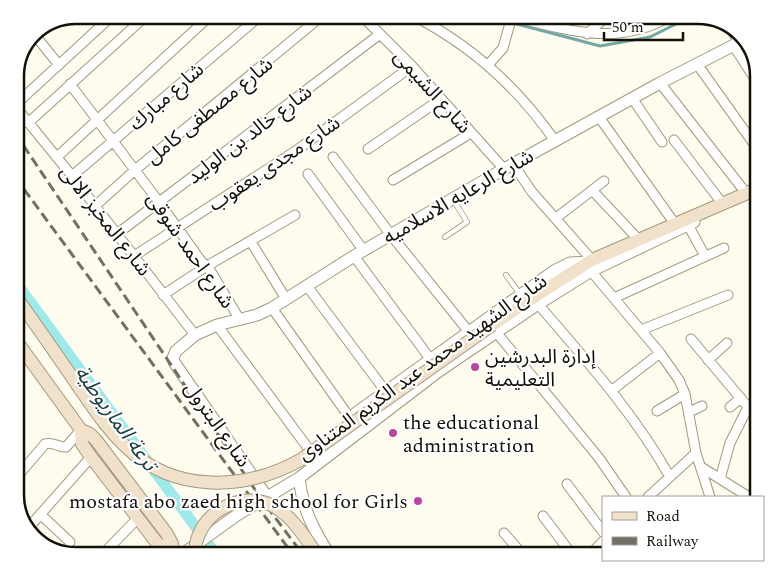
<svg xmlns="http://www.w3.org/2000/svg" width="774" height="571" font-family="Spectral,'Noto Sans Arabic',serif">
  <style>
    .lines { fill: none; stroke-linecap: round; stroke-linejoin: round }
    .stream { stroke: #74a8a5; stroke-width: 3 }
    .canal { stroke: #9ee9e9; stroke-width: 11 }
    .service-casing { stroke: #a19a7c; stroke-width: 6 }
    .minor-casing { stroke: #a19a7c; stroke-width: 11 }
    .tertiary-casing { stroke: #a19a7c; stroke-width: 13 }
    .secondary-casing { stroke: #a19a7c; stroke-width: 14 }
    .service { stroke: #fff; stroke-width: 4.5 }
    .minor { stroke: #fff; stroke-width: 9 }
    .tertiary { stroke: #fff; stroke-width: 11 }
    .secondary { stroke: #f2e1ca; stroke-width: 12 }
    .rail { stroke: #726f64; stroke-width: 3; stroke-dasharray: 10 5; stroke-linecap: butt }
    .secondary-bridge-casing { stroke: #a19a7c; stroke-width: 14; stroke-linecap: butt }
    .secondary-bridge { stroke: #f2e1ca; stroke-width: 12 }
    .poi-dot { fill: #bc469c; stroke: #fff; stroke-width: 2 }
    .labels { text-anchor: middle; stroke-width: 4.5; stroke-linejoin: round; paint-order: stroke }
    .street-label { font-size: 20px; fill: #131006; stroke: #fff }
    .poi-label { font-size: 20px; fill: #131006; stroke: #fff; text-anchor: start }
    .water-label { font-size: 21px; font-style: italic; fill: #1c4141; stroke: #fff }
    .rim { fill: none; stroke: #131006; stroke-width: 2.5 }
  </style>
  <rect width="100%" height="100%" fill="#fefbef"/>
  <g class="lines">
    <path class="stream" d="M480,15L501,20
      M517,24L600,46L650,37L694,15"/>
    <path class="canal" d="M15,281L217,556"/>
    <defs>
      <path id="service" d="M445,237L467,222L453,199
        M506,275L520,294"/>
      <path id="minor" d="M361,15L412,66L504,169
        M412,15C471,45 517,86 555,141
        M507,15C566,30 617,48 673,15
        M729,26L739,42
        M34,34L59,65
        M587,34L608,15
        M733,45L759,85
        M697,64L759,151
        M488,65L503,48L512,16
        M660,83L746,193
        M70,84L159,202L201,261L210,270L240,320
        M632,98L662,142
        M15,105L113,15
        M15,106L72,176L195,335
        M599,117L675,224
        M28,123L147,15
        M674,140L722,203
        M368,149L441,99
        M57,157L211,15
        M333,157L391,235L469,332
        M513,164L532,192L592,260
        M308,174L364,251
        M72,176L261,15
        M393,180L471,133
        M592,190L639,240
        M95,206L135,170L323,15
        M556,218L604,181
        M688,225L705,256
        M117,234L380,34
        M251,242L286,299
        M134,256L297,150L412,66
        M354,256L434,364
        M591,271L660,353L679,380L685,394L696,453L710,497
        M307,286L386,392
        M163,295L207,266L295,215
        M614,298L724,248
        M538,304C585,359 634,413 670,477
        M272,308L350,418
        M217,325L308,448
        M641,330L728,295
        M496,332L599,458L626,497
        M691,339L748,407L730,443L720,479
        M708,360L727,343
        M611,391L660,353
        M730,407L741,398
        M657,411L685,394
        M689,412L702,406
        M701,467L749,497
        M15,479L45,444C53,441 59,448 66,447L81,430
        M567,484L603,532
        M648,497L696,453
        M40,514L70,542
        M543,516L573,556
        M30,526L91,457
        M504,533L524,556
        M101,556L138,518
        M589,556L603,541"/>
      <path id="tertiary" d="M356,413L554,271L570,263L589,262
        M299,478C303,510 313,529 330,556
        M267,497L174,362L173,358L176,351L195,335L217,325L257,315L272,308L354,256L504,169L660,83L742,41
        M180,556L237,515L299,478L439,371L538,304L591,271L694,222"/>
      <path id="secondary" d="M492,325L548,288L592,260L759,188
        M15,339L81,430L90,434L96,440L167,534L172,544L174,555
        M81,430L82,444L91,457L157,543L175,556"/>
    </defs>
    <use href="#service" class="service-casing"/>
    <use href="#minor" class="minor-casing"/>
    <use href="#tertiary" class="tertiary-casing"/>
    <use href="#secondary" class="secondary-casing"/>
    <use href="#service" class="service"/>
    <use href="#minor" class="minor"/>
    <use href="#tertiary" class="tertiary"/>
    <use href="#secondary" class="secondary"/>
    <path class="rail" d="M15,133L262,500L304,556
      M15,177L294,556"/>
    <defs>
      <path id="secondary-bridge" d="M17,298C37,327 58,356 78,386C93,407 106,428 125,446C174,494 246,491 302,459L492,325
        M195,556C193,516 240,487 275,507C294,518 306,539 318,556"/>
    </defs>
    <use href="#secondary-bridge" class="secondary-bridge-casing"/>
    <use href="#secondary-bridge" class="secondary-bridge"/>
  </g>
  <g class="poi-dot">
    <circle cx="475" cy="367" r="5"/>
    <circle cx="393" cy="433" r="5"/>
    <circle cx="418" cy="501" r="5"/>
  </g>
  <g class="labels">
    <g class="street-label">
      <text transform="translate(433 91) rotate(48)" y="7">شارع الشيمى</text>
      <text transform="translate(166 96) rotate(-41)" y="7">شارع مبارك</text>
      <text transform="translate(209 110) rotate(-39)" y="7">شارع مصطفى كامل</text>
      <text transform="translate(249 134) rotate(-37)" y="7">شارع خالد بن الوليد</text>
      <text transform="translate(274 163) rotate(-34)" y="7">شارع مجدى يعقوب</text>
      <text transform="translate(458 196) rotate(-30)" y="7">شارع الرعايه الاسلاميه</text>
      <text transform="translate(106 220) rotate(52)" y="7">شارع المخبز الالى</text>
      <text transform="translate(191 250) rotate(55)" y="7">شارع احمد شوقى</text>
      <text transform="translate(422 367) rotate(-36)" y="7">شارع الشهيد محمد عبد الكريم المتناوى</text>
      <text transform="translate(218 424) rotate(55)" y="7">شارع البترول</text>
    </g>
    <g class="poi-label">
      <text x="485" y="363">إدارة البدرشين<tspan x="485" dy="23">التعليمية</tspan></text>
      <text x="403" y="429">the educational<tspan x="403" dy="23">administration</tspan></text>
      <text x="408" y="508" text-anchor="end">mostafa abo zaed high school for Girls</text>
    </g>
    <g class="water-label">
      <text transform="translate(116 418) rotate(54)" y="7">ترعة الماريوطية</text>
    </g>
  </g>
  <path d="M0 0H774V571H0ZM76 24H698A52 52 0 0 1 750 76V495A52 52 0 0 1 698 547H76A52 52 0 0 1 24 495V76A52 52 0 0 1 76 24Z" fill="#fff" fill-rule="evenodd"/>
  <path class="rim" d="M76 24H698A52 52 0 0 1 750 76V495A52 52 0 0 1 698 547H76A52 52 0 0 1 24 495V76A52 52 0 0 1 76 24Z"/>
  <rect x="602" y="496" width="162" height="65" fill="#ffffff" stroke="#a19f9b"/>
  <rect x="612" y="512" width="25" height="8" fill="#f2e1ca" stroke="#a19f9b"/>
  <text x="646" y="521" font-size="15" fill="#131006">Road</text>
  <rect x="612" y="537" width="25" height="8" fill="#726f64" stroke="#a19f9b"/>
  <text x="646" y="546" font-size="15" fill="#131006">Railway</text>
  <path d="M604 32v8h79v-8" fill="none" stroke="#131006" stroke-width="2.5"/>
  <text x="612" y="32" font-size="15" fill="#131006" stroke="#ffffff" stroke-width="4" paint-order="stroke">50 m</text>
</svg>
